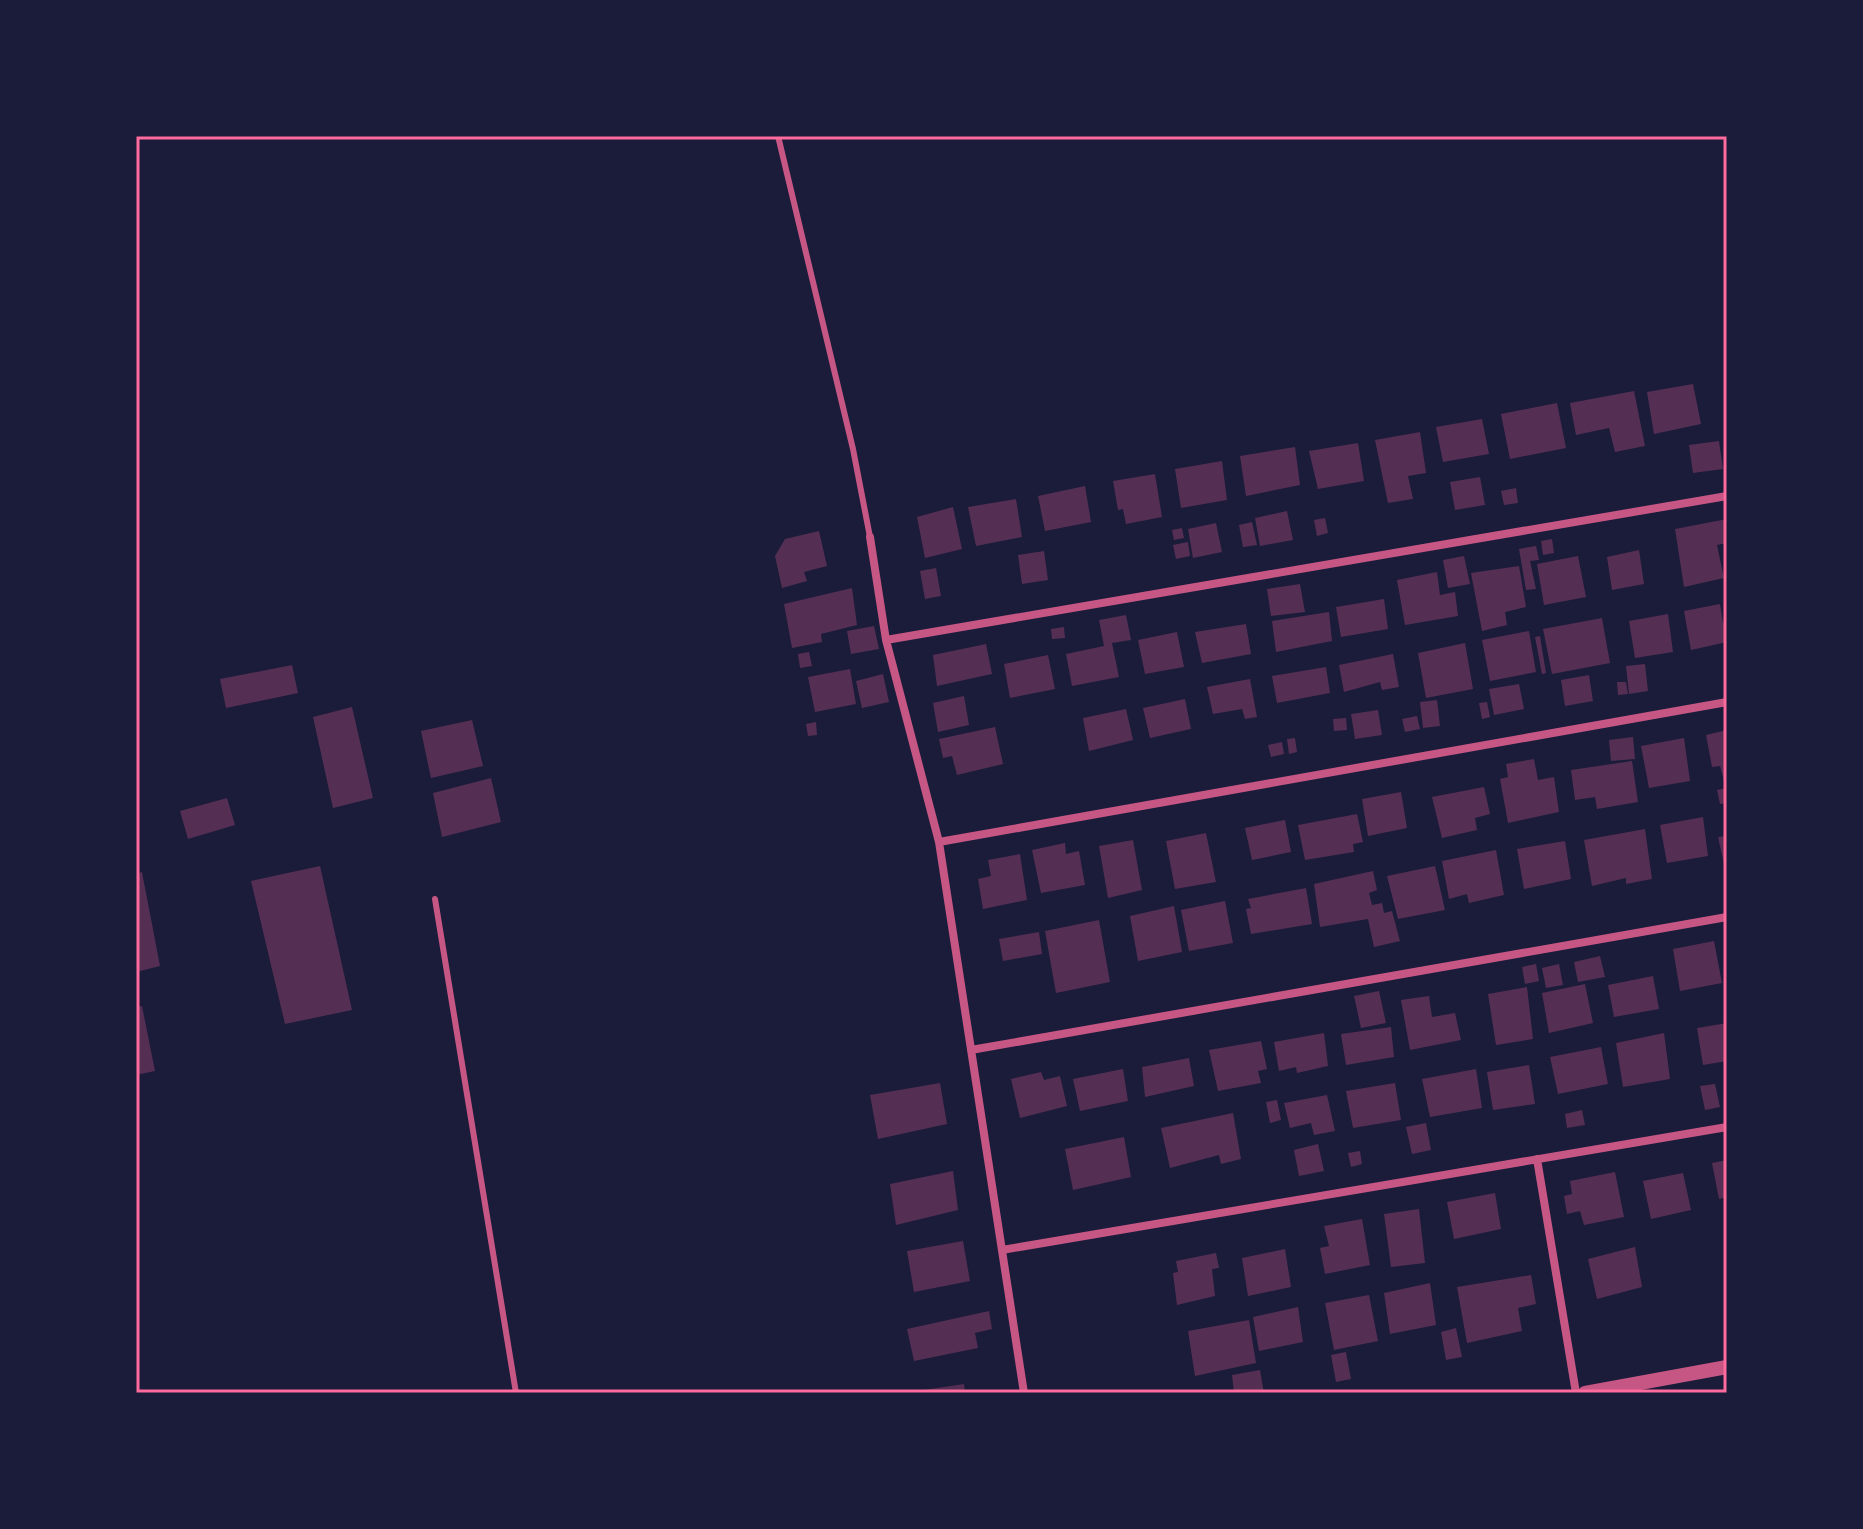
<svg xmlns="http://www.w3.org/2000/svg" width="1863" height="1529" font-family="Ubuntu,sans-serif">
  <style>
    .building { fill: #542f53 }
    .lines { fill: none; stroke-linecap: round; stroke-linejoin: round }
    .service { stroke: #c65784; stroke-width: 6 }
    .minor { stroke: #c65784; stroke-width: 8 }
    .tertiary { stroke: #c65784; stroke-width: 14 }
    .neatline { fill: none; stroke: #ff6b9d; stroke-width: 3 }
  </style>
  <rect width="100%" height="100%" fill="#1b1b3a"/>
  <path class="building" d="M1693,384L1701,424L1654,434L1647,392Z
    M1634,391L1645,446L1615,452L1609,428L1576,435L1570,403Z
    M1557,403L1566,448L1510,459L1501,414Z
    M1482,419L1489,454L1443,462L1436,427Z
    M1420,432L1426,473L1408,476L1413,499L1388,503L1375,440Z
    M1719,441L1723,469L1693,473L1689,445Z
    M1358,443L1364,481L1318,489L1309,451Z
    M1295,447L1300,485L1246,496L1240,456Z
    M1222,461L1227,500L1181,508L1175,469Z
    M1155,474L1162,517L1126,524L1123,509L1118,510L1113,481Z
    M1480,477L1485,505L1455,510L1450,482Z
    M1085,486L1091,522L1045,531L1038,496Z
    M1516,488L1518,503L1504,505L1501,491Z
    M1016,499L1022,537L976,546L968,507Z
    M953,507L962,549L925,558L917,517Z
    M1287,511L1293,540L1260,546L1255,518Z
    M1325,518L1328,533L1317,536L1314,520Z
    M1727,519V543L1717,545L1724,578L1684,587L1675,529Z
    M1252,522L1257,545L1243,547L1239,525Z
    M1216,523L1222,552L1193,558L1188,529Z
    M1182,528L1184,538L1174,540L1172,530Z
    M819,531L827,566L804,572L807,581L782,588L775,556L785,539Z
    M1552,539L1554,553L1543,555L1541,541Z
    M1188,542L1190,556L1176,559L1173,545Z
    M1536,546L1539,560L1530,561L1536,589L1526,590L1519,549Z
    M1639,550L1644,584L1612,590L1607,557Z
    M1044,551L1048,580L1022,584L1018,555Z
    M1464,556L1470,584L1448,588L1443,560Z
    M1578,556L1586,597L1544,605L1537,564Z
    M1519,566L1526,607L1505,612L1507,625L1482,631L1471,573Z
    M936,568L941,596L925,599L920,571Z
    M1437,572L1440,595L1455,592L1458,616L1405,625L1397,580Z
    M1300,584L1305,612L1271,616L1267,589Z
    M852,588L857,625L821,634L822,642L792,648L784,604Z
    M1384,599L1388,629L1341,637L1336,607Z
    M1720,604L1723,623L1727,622V642L1691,650L1684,611Z
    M1329,612L1332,641L1276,652L1272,621Z
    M1668,614L1673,652L1635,658L1629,621Z
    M1126,615L1131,640L1112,643L1119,677L1072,686L1066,654L1104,646L1099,620Z
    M1602,618L1610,663L1552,674L1543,629Z
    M1246,624L1251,654L1202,663L1195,632Z
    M874,626L879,649L851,654L847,631Z
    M1064,627L1065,638L1052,639L1051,629Z
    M1529,631L1536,672L1490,681L1482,640Z
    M1177,632L1184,667L1145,674L1138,640Z
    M1540,636L1546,673L1542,674L1535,637Z
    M1465,643L1473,689L1426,698L1418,653Z
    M986,644L992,674L937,686L933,655Z
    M809,652L812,666L800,668L798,654Z
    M1393,654L1399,687L1382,690L1380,682L1344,692L1339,665Z
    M1048,655L1055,689L1010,698L1004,664Z
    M1645,664L1648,691L1629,694L1626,666Z
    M292,665L298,693L226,708L220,679Z
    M1326,667L1330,693L1277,703L1272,676Z
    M850,669L856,704L815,712L808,677Z
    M883,674L889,702L862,708L856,681Z
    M1589,675L1593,701L1565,706L1561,680Z
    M1250,679L1257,717L1245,719L1242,709L1213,714L1207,687Z
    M1617,682H1626L1628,694L1618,695Z
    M1519,684L1524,709L1494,715L1489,689Z
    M964,696L969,725L938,732L933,703Z
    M1185,699L1191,729L1150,738L1143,708Z
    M1437,700L1440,726L1423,728L1420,702Z
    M1487,702L1490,717L1482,719L1479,703Z
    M352,707L373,798L333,808L313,717Z
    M1126,709L1133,740L1089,751L1083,718Z
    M1378,710L1382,735L1355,739L1351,714Z
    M1417,716L1420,729L1405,732L1402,719Z
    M1346,718L1347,730L1334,731L1333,719Z
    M472,720L483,766L431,778L421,731Z
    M816,722L817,735L808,736L806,724Z
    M995,727L1003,764L957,775L952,756L943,758L939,739Z
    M1727,730V780L1724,781L1720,766L1712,767L1706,735Z
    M1633,737L1635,759L1611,761L1609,740Z
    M1295,738L1297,752L1289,754L1287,739Z
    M1684,738L1690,781L1649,788L1641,746Z
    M1282,742L1284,754L1271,757L1268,745Z
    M1534,759L1538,780L1554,777L1559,812L1508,823L1500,779L1508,777L1506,764Z
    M1632,761L1638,802L1597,809L1595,797L1575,800L1571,770Z
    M491,778L501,822L442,837L433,793Z
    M1484,787L1490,814L1475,818L1477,830L1442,838L1432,797Z
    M1727,788V803L1720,804L1717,790Z
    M1401,792L1407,828L1368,836L1362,799Z
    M227,798L235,825L188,839L180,811Z
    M1357,814L1363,842L1353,844L1354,852L1305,860L1298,825Z
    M1703,817L1708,856L1667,863L1660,825Z
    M1285,820L1291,852L1252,860L1245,828Z
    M1645,829L1652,879L1626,884V878L1592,886L1584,840Z
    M1206,833L1216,882L1175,889L1166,841Z
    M1727,836V873H1726L1718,837Z
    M1133,840L1142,890L1108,898L1099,846Z
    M1565,841L1571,879L1524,889L1517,849Z
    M1065,843L1066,854L1079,851L1085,885L1041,893L1032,850Z
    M1496,850L1504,895L1469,903L1467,894L1449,899L1442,861Z
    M1020,854L1027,900L983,909L978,879L991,876L988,860Z
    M320,866L352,1010L285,1024L251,881Z
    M1435,866L1445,910L1398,919L1387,876Z
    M1373,871L1377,890L1369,893L1372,905L1382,903L1384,913L1392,911L1400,941L1374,947L1368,919L1320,927L1314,884Z
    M142,872L160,966L136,972V874Z
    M1306,888L1312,924L1251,934L1246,909L1251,908L1248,899Z
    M1225,901L1233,943L1189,951L1181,910Z
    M1174,906L1182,952L1138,961L1130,916Z
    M1099,920L1110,982L1056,993L1045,931Z
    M1039,932L1042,954L1003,961L999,939Z
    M1714,941L1722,983L1680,991L1673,949Z
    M1600,956L1605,977L1578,982L1574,962Z
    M1536,964L1539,981L1525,984L1522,967Z
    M1559,964L1563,985L1546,988L1542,968Z
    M1653,976L1659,1009L1614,1017L1608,985Z
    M1585,984L1593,1023L1549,1033L1542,993Z
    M1527,987L1533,1039L1496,1045L1488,994Z
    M1379,991L1386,1023L1361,1028L1354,996Z
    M1429,996L1432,1017L1455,1013L1461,1040L1410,1050L1401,1000Z
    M142,1006L155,1071L136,1075V1007Z
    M1727,1023V1061L1703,1065L1697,1028Z
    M1391,1027L1394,1057L1346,1065L1341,1034Z
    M1324,1033L1328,1066L1297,1073L1296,1067L1279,1071L1274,1042Z
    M1664,1033L1670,1079L1623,1087L1616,1043Z
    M1261,1041L1267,1069L1258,1071L1261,1083L1218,1091L1209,1050Z
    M1601,1047L1608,1084L1558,1094L1550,1057Z
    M1189,1058L1194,1086L1145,1097L1142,1067Z
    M1529,1065L1535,1104L1493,1110L1487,1072Z
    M1123,1069L1128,1101L1080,1111L1073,1079Z
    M1476,1069L1482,1108L1430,1117L1422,1079Z
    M1041,1072L1044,1080L1060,1076L1067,1106L1020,1118L1011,1079Z
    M940,1083L947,1124L878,1139L870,1095Z
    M1395,1083L1401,1120L1353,1128L1346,1091Z
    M1715,1084L1720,1107L1705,1110L1700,1086Z
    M1327,1095L1335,1131L1314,1135L1311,1123L1290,1128L1284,1103Z
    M1277,1100L1281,1120L1270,1123L1266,1102Z
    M1582,1110L1585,1125L1567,1128L1565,1114Z
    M1233,1113L1241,1159L1221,1164L1219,1155L1170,1168L1161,1128Z
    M1426,1123L1431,1150L1412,1154L1406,1127Z
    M1124,1137L1131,1177L1073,1190L1065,1149Z
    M1318,1144L1324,1171L1299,1176L1294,1150Z
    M1360,1151L1362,1164L1351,1167L1348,1153Z
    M1727,1160V1197L1719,1199L1712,1163Z
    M953,1171L958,1210L896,1225L890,1184Z
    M1615,1172L1624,1217L1584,1225L1580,1211L1567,1214L1564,1196L1572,1194L1570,1181Z
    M1683,1173L1691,1210L1651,1219L1643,1181Z
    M1495,1193L1501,1229L1454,1239L1447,1202Z
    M1419,1209L1425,1263L1391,1267L1384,1214Z
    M1362,1219L1370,1265L1325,1274L1320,1248L1329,1246L1324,1226Z
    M963,1241L970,1281L914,1292L907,1251Z
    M1635,1247L1642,1287L1597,1299L1588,1259Z
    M1285,1249L1291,1287L1248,1296L1242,1258Z
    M1216,1253L1219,1268L1212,1269L1215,1296L1177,1305L1173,1273L1178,1272L1176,1261Z
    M1531,1275L1536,1304L1518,1308L1522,1331L1467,1343L1457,1287Z
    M1430,1283L1436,1325L1390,1334L1384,1293Z
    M1369,1295L1378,1341L1334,1350L1325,1303Z
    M1298,1307L1303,1342L1259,1351L1253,1317Z
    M989,1311L992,1329L975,1333L978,1348L914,1361L907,1329Z
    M1249,1320L1256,1363L1195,1376L1188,1331Z
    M1456,1328L1462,1357L1446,1360L1441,1332Z
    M1346,1352L1351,1379L1336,1382L1331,1355Z
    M1260,1370L1264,1393H1234L1232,1375Z
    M964,1384L965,1393H917V1391Z"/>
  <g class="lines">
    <path class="service" d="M778,136L853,449L870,537
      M435,899L516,1393"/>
    <path class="minor" d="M870,537L886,640L939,842L1024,1393
      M886,640L1727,496
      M939,842L1727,702
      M971,1050L1727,917
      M1537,1159L1576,1393
      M1002,1250L1727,1127"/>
    <path class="tertiary" d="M1585,1393L1727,1367"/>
  </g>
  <rect width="1863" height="1529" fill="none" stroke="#1b1b3a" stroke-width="276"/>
  <rect x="138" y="138" width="1587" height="1253" class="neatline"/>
</svg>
